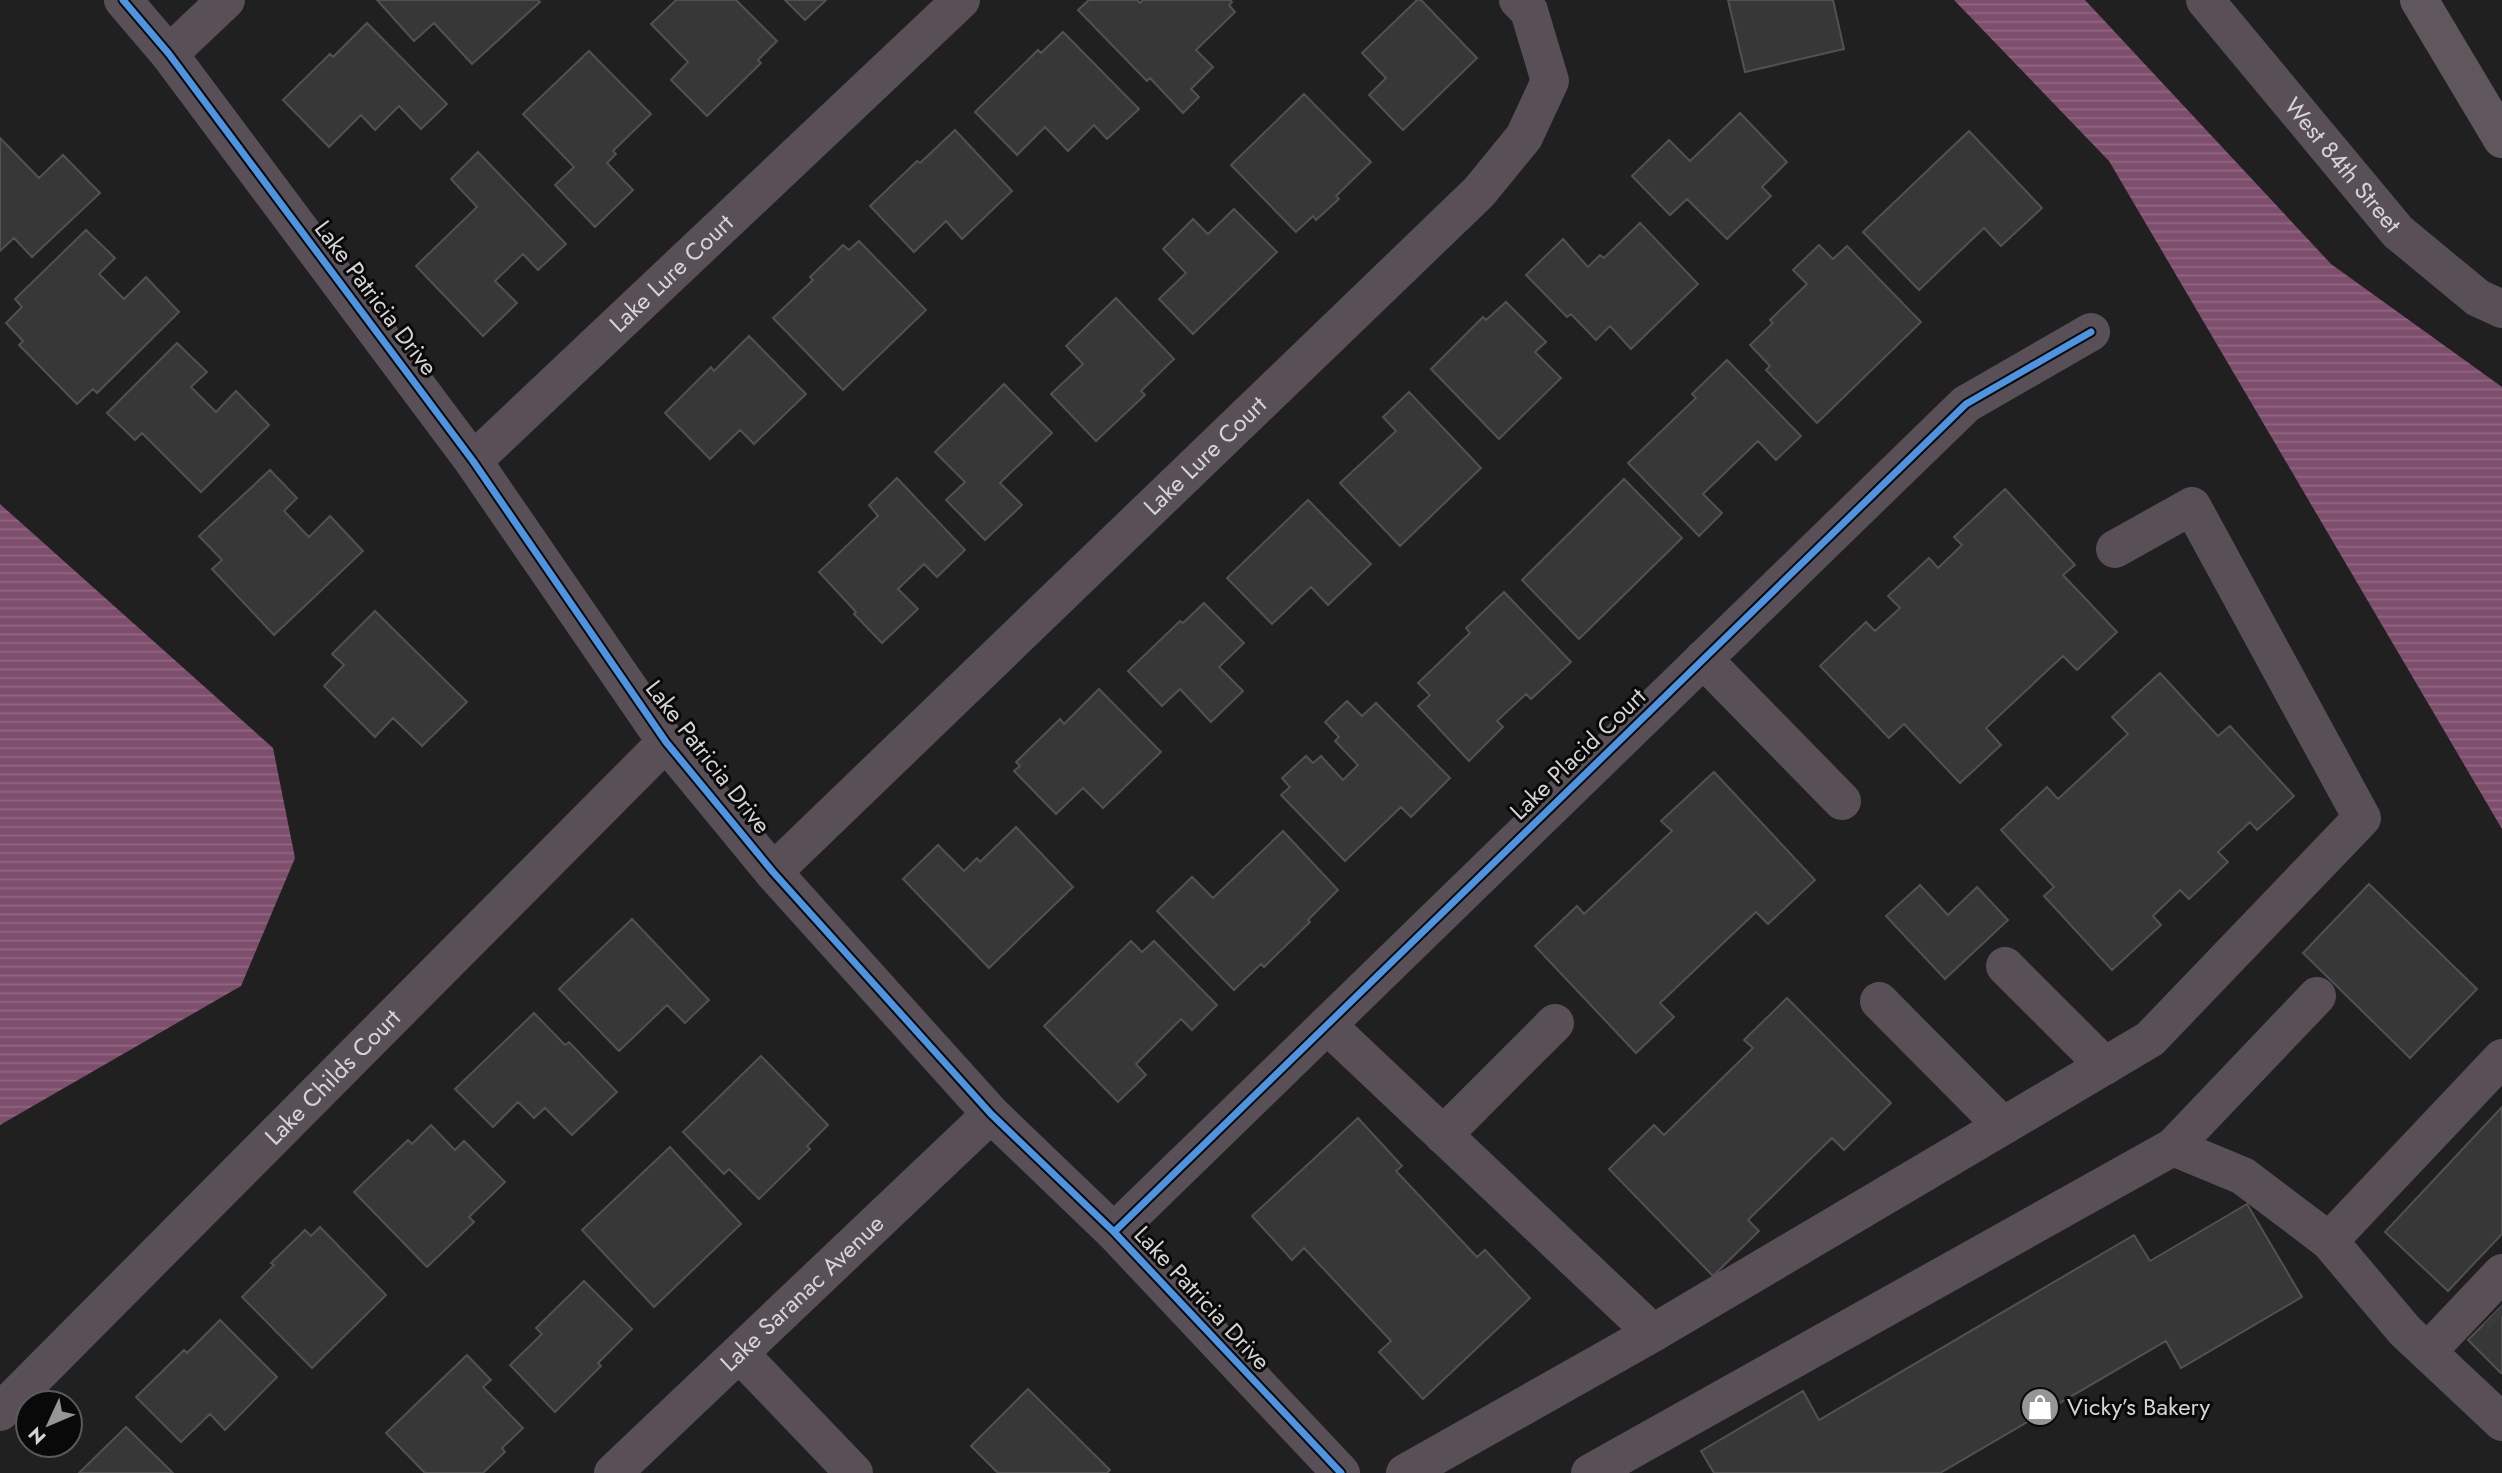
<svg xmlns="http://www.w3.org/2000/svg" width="2502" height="1473" font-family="Jost,sans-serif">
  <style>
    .water { fill: url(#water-rules) }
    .building { fill: #373737; stroke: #525151; stroke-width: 2 }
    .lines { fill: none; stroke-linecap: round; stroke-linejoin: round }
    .minor-tunnel { stroke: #3b3b3b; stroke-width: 38; stroke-dasharray: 38 19; stroke-linecap: butt }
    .minor { stroke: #585056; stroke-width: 38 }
    .highway { stroke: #60575c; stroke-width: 38 }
    .cycleway-casing { stroke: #0a0909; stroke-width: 11 }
    .cycleway { stroke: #4d94e3; stroke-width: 7 }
    .labels { text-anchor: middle; stroke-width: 6; stroke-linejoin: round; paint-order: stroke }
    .street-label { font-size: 24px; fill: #d6d5d6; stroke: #0a0909 }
    .poi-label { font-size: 24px; fill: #d6d5d6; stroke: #0a0909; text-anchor: start }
  </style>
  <defs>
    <pattern id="water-rules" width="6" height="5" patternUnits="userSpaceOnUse" patternTransform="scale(1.75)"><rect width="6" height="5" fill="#7e4e6d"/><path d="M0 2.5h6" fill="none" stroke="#906781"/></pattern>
  </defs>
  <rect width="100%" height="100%" fill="#202020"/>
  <path class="water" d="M1954,0H2085L2331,264L2502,387V829L2109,161Z
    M0,504L273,748L295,858L241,986L0,1125Z"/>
  <path class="building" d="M377,0H538L540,2L472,64L434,23L414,41Z
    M676,0H736L777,41L758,60L761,63L707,116L671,80L688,62L651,24Z
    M785,0H826L805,20Z
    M1089,0H1137L1140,3L1143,0H1230L1232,2L1229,5L1235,12L1196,50L1213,67L1191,89L1199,97L1183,113L1150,78L1147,81L1078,10Z
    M1417,0H1421L1477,58L1403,130L1369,95L1386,78L1362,53Z
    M1728,0H1833L1844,49L1745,72Z
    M367,23L447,104L421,129L399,106L375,130L361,115L329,147L283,100L330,54L333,57Z
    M1063,32L1139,109L1107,139L1094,125L1068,151L1045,127L1017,155L975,112L1038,50L1041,53Z
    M589,51L651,114L613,151L616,154L607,163L633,190L595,227L555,185L574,167L523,114Z
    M1304,94L1371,162L1336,196L1339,199L1316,220L1313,216L1296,232L1231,165Z
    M1740,113L1787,162L1762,187L1771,196L1727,239L1687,199L1670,215L1632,176L1669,140L1690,161Z
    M955,130L1012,191L962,239L946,221L914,252L870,206L917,161L920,163Z
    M1969,131L2042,208L2001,246L1984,228L1919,290L1863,232Z
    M0,138L39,178L63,155L100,193L32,257L14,238L0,251Z
    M478,152L566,244L538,270L523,254L495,281L517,303L483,336L416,266L477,207L451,179Z
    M1234,209L1277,252L1193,334L1159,299L1186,273L1163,249L1193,219L1208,234Z
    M1640,223L1698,284L1631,349L1610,326L1596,340L1571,314L1567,317L1526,275L1563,239L1588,267L1600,255L1604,258Z
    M86,230L115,258L99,274L124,299L146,277L179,312L97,393L93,389L77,404L19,345L23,341L6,323L22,307L15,299Z
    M859,241L926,310L843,390L773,318L813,280L810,277L843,245L849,250Z
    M1819,245L1833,259L1847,246L1921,322L1817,423L1766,370L1770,366L1750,345L1773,323L1770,320L1807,284L1793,270Z
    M1116,298L1174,359L1141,391L1145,395L1096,441L1051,394L1083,364L1066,346Z
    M1506,302L1546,342L1535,352L1561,378L1499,439L1431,369L1483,317L1486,320Z
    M749,336L806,394L754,444L740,430L710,459L665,413L711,367L714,371Z
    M177,343L207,372L191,387L216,412L236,391L269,425L201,492L142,433L135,440L107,413Z
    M1727,360L1801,436L1776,460L1758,441L1703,494L1722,513L1699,536L1628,463L1696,398L1692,394Z
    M1004,384L1052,433L1000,483L1022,505L985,540L946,500L965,482L935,452Z
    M1409,392L1481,468L1400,546L1340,483L1396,431L1383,417Z
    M270,470L297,498L284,511L309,537L330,516L363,551L274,635L212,569L222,560L199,536Z
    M897,478L965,550L937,577L924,564L898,589L918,609L882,643L854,614L856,612L819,572L878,516L869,505Z
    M1624,479L1682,538L1579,639L1522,580Z
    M2005,489L2075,565L2063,575L2117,632L2077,670L2063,656L1986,728L2001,745L1960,783L1904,724L1889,738L1820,666L1866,622L1875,631L1900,608L1888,596L1929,558L1938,568L1962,545L1954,537Z
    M1308,500L1371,564L1328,605L1311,587L1272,624L1227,578Z
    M1504,592L1571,662L1531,699L1526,694L1497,721L1503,727L1469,761L1418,706L1430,695L1418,683L1470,633L1466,628Z
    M1204,603L1244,643L1219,667L1243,691L1211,722L1180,689L1162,706L1128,671L1180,621L1183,623Z
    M375,611L467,702L422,746L393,718L375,737L324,686L344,665L332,654Z
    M2160,673L2218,736L2230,726L2294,796L2257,830L2250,822L2218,852L2228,862L2189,899L2180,890L2153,916L2161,925L2112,970L2044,896L2054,887L2001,830L2047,787L2058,799L2128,734L2112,717Z
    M1099,689L1161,752L1103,808L1083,788L1056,814L1014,771L1020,766L1016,762L1060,719L1064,724Z
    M1347,701L1362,716L1376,703L1450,778L1411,817L1401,807L1345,861L1281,795L1290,787L1282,778L1306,756L1313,763L1321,756L1343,780L1358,765L1335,741L1339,737L1325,722Z
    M1714,772L1815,880L1768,924L1756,912L1660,1003L1674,1017L1636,1053L1535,946L1577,906L1584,914L1672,831L1661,821Z
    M1016,827L1073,887L989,968L903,879L938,845L964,871L977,858L980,862Z
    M1283,831L1338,890L1308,920L1310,922L1264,967L1261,964L1234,990L1157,911L1192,877L1213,898Z
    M2369,884L2477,989L2410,1058L2303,953Z
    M1920,885L1948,915L1977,887L2008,920L1945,979L1886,916Z
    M632,919L709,1000L685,1023L667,1005L619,1051L559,989Z
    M1131,941L1142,952L1154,941L1217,1005L1192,1030L1181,1019L1136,1064L1146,1075L1118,1102L1044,1026Z
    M1787,998L1891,1103L1844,1150L1832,1138L1748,1220L1759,1231L1713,1276L1609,1169L1654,1125L1664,1135L1753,1048L1744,1040Z
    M534,1013L565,1045L569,1042L617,1092L572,1135L545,1108L534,1118L518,1102L493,1127L455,1089Z
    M761,1056L828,1125L807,1146L810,1149L759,1199L729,1169L724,1174L683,1132Z
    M2502,1107V1234L2448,1291L2385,1232Z
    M1358,1118L1402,1166L1396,1171L1477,1257L1485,1250L1530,1298L1423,1399L1379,1352L1391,1341L1304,1248L1292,1260L1252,1216Z
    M431,1125L455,1150L464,1141L505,1182L469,1217L474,1222L427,1267L354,1192L408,1140L412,1144Z
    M670,1147L741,1224L654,1307L582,1230Z
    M2247,1204L2302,1297L2181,1368L2166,1341L1940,1473H1714L1701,1451L1803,1391L1819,1420L2134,1235L2150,1261Z
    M320,1227L386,1295L312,1368L242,1297L274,1265L271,1263L305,1230L311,1236Z
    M584,1281L632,1329L598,1363L601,1366L555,1412L510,1365L542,1334L536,1328Z
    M2502,1306V1372L2501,1373L2468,1340Z
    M220,1320L277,1377L225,1430L210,1414L181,1442L136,1397L184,1350L187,1353Z
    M467,1355L491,1380L483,1387L523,1428L502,1448L505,1452L483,1473H425L386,1433Z
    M1028,1389L1110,1470L1107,1473H998L971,1446Z
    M126,1427L173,1473H79Z"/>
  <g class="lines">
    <path class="minor-tunnel" d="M2497,1311L2502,1316"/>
    <g class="minor">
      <path d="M123,0L169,54L473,461L666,742L773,872L991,1114L1114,1232L1341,1473"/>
      <path id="s1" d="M2205,0L2398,232L2478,298L2502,309"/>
      <path d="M169,54L226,0"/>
      <path id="s2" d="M473,461L961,0"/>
      <path d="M1703,659L1842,801"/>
      <path id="s3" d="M773,872L1479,192L1524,137L1550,81L1529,11L1518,0"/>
      <path d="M2005,966L2105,1066"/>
      <path d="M1879,1001L2003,1126"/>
      <path d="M1327,1025L1653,1333L1405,1473"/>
      <path d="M1443,1135L1555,1023"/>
      <path d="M2173,1147L2243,1176L2329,1241L2405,1331L2502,1422"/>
      <path d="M1114,1232L1966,404L2091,332"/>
      <path d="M2329,1241L2502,1058"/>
      <path d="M1653,1333L2150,1039L2362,818L2192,506L2115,549"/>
      <path d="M2428,1351L2502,1273"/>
      <path d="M740,1354L854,1473"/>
      <path id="s4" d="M0,1412L666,742"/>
      <path id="s5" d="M613,1473L991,1114"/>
      <path d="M1590,1473L2173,1147L2317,996"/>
    </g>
    <path class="highway" d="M2419,0L2502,139"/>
    <defs>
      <path id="cycleway" d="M123,0L169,54L473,461L666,742L773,872L991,1114L1114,1232L1341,1473
        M1114,1232L1966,404L2091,332"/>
    </defs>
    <use href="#cycleway" class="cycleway-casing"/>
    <use href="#cycleway" class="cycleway"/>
  </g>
  <defs>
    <symbol id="shop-disc" viewBox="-11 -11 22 22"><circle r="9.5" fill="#969696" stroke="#0a0909"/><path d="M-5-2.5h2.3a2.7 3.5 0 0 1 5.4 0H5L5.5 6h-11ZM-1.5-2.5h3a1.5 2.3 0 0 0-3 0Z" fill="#fff"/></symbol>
  </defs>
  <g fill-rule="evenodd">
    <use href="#shop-disc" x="2018" y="1385" width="44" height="44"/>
  </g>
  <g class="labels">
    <g class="street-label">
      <text dy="8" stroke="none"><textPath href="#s1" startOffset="215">West 84th Street</textPath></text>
      <text dy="8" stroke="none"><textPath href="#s2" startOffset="273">Lake Lure Court</textPath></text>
      <text transform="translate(376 298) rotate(53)" y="8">Lake Patricia Drive</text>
      <text dy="8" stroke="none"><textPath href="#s3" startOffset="600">Lake Lure Court</textPath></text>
      <text transform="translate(1578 754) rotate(-44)" y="8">Lake Placid Court</text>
      <text transform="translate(708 757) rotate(52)" y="8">Lake Patricia Drive</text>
      <text dy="8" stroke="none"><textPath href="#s4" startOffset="472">Lake Childs Court</textPath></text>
      <text dy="8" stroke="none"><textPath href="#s5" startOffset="261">Lake Saranac Avenue</textPath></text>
      <text transform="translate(1202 1298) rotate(47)" y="8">Lake Patricia Drive</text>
    </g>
    <g class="poi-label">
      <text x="2067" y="1415">Vicky’s Bakery</text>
    </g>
  </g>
  <g transform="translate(49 1424) rotate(226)"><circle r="33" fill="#0a0909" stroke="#5c5b5b" stroke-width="2"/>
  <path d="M0-5L12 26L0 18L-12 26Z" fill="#969696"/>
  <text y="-10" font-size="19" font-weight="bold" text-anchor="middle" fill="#d6d5d6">N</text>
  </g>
</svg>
